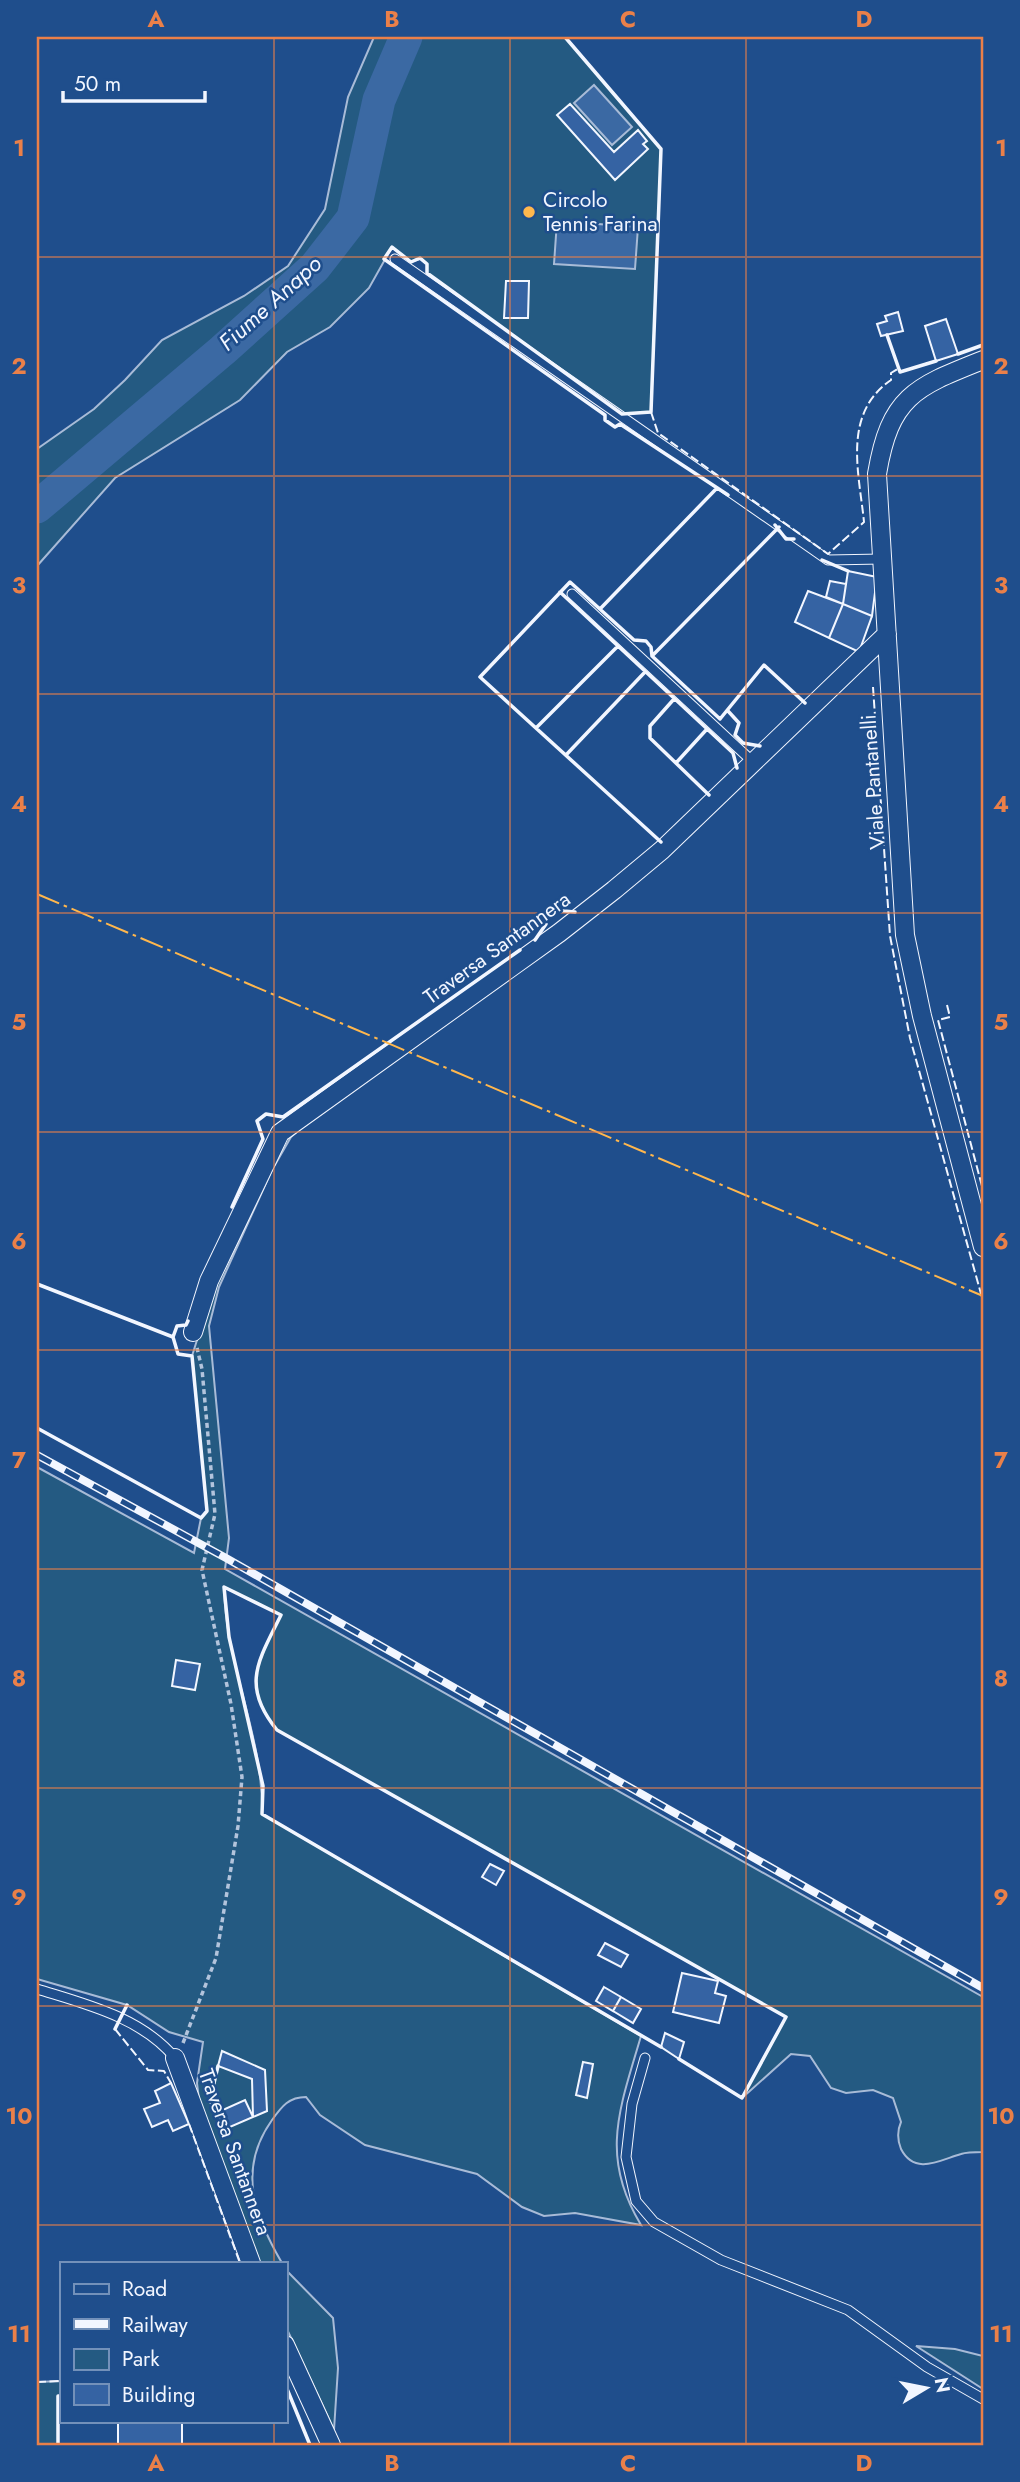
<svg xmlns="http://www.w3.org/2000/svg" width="1020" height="2482" font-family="Jost,sans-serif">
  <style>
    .green { fill: #245a82; stroke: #a8bbd7; stroke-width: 2 }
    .water { fill: #3b69a3; stroke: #a8bbd7; stroke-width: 2 }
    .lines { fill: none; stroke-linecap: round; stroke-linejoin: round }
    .river { stroke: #3b69a3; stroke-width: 33 }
    .building { fill: #3563a3; stroke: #f2f6ff; stroke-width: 2 }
    .lane-casing { stroke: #f2f6ff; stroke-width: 11 }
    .street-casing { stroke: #f2f6ff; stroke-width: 20 }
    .path { stroke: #b3c4dc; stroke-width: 3.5; stroke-dasharray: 5 3.5; stroke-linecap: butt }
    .lane { stroke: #1f4e8c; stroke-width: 9 }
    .street { stroke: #1f4e8c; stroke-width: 18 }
    .rail-casing { stroke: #f2f6ff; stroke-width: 8 }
    .rail { stroke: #1f4e8c; stroke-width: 5; stroke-dasharray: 16; stroke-linecap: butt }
    .fence { stroke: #f2f6ff; stroke-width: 2; stroke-dasharray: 9 3.5; stroke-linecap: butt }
    .wall { stroke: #f2f6ff; stroke-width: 3.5 }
    .power { stroke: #ffb74d; stroke-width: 2; stroke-dasharray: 24 5 3.5 5; stroke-linecap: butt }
    .grid { fill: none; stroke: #ea8049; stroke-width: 2; stroke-opacity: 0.55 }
    .poi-dot { fill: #ffb74d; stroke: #1f4e8c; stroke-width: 2.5 }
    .labels { text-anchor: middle; stroke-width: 5; stroke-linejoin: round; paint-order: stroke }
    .poi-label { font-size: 21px; fill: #f2f6ff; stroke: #1f4e8c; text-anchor: start }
    .street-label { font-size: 21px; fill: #f2f6ff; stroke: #1f4e8c }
    .water-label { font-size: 23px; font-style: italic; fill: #f2f6ff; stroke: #1f4e8c }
    .neatline { fill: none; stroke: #ea8049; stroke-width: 2.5 }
    .grid-label { font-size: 23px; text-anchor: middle; font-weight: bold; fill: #ea8049 }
  </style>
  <rect width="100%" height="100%" fill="#1f4e8c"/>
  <path class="green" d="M374,37H565L661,149L651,412L622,414L427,273V264L420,259L411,262L392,247L369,288L330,327L287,352L240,400L115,478L37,566V449L94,409L125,380L162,340L244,296L288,266L325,209L348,97Z
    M320,1111L291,1137L272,1170L219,1287L209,1326L229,1538L225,1569L983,1997V2152C976,2152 967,2152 961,2154C940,2160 915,2176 901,2149C897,2139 897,2131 901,2122L893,2098L873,2090L846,2093L831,2088L810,2056L791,2054L742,2098L786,2017L277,1730C240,1685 259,1660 281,1615L224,1587C225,1664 264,1737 262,1814L641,2036C620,2108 599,2156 641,2225L575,2213L544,2216L522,2207L477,2174L365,2145L320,2115L306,2097C289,2097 282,2106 272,2120C237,2169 254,2215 282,2263H260L199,2100L197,2083L203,2042L169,2032L127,2005L37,1979V1467L194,1553L201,1518L207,1511L192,1356L213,1289L283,1139Z
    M285,2269L333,2318L338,2368L334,2430L285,2325Z
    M916,2346L955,2349L983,2356V2389Z
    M61,2381V2396L58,2397V2445H37V2382Z"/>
  <path class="water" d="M594,85L632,127L612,145L574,103Z
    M557,221L638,227L635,269L554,264Z"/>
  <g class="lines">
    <path class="river" d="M37,507L223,350L315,267L353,218L379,100L406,37"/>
  </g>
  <path class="building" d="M570,104L614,152L638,130L647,141L643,144L648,149L615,180L557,115Z
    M506,281H529L528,318H504Z
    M898,312L903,331L881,336L877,324L887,321L885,316Z
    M946,319L958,354L936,361L925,326Z
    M848,571L877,577L872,616L843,604Z
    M830,581L846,584L843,604L826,597Z
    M808,591L843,604L829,638L795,622Z
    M843,604L872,616L859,652L829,638Z
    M176,1660L200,1664L195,1690L172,1686Z
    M490,1864L504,1871L496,1885L482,1877Z
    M605,1943L628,1955L621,1967L598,1955Z
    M682,1973L718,1981L715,1993L726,1996L719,2023L673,2012Z
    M604,1987L621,1997L613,2011L596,2001Z
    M621,1997L641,2009L633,2023L613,2011Z
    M665,2033L684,2042L679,2059L661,2047Z
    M222,2051L265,2070L267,2111L253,2117L252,2079L218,2066Z
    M583,2062L593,2064L587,2098L576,2095Z
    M171,2083L189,2124L173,2131L168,2120L152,2127L144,2109L160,2103L155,2091Z
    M245,2100L253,2117L223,2130L216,2113Z
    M118,2421H182V2445H118Z"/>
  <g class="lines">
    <defs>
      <path id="lane" d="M395,259L828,560L882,559
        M572,594L752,761
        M37,1989C85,2004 141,2017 175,2058
        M645,2058L632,2104L626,2157L636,2201L654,2222L721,2260L848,2310L927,2367L983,2399"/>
      <path id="street" d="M983,360C915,387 890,396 877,474L905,935L922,1016L983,1247
        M193,1332L209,1281L280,1133L559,933L614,890L662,850L887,634
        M175,2058L251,2263
        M285,2345L331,2445"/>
    </defs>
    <use href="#lane" class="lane-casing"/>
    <use href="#street" class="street-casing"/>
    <path class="path" d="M183,2043L216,1958L238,1826L242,1777L231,1704L202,1570L215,1514L202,1369L197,1348"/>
    <use href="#lane" class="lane"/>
    <use href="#street" class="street"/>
    <defs>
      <path id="rail" d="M37,1455L226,1558L983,1988"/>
    </defs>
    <use href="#rail" class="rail-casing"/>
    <use href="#rail" class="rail"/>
    <path class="fence" d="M651,412L658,433L828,554L864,522C859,472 842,414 891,380V373L899,368
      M873,687L890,936L910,1038L983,1301
      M947,1005L950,1017L938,1020L983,1190
      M115,2029L148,2070L164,2071L171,2083
      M189,2124L240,2263
      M37,2382L61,2381"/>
    <path class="wall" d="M565,37L661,149L651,412L622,414L427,273V264L420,258L411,262L392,247L384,259L605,415V420L615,427L620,424L728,495
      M887,335L900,372L936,361
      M958,354L983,345
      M775,525L786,539H794
      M822,560L848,571
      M560,592L733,753L737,768
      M600,609L717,488
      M652,656L779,527
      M674,699L650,726V738L709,795
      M728,711L739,723L735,735L743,743L760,746
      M536,728L618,646
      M566,755L645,672
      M676,763L707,729
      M661,842L480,677L570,582L634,640L646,641L651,647L652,656L720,719L764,665L805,703
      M535,940L546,924L543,917L552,910L575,912
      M232,1207L263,1139L257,1121L266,1114L283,1117L520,950
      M37,1284L173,1337L178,1354L192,1356L207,1511L201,1518L37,1428
      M173,1337L177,1326L186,1325L188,1321
      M115,2029L127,2005
      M661,2047L262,1814L263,1786L229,1637L224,1587L281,1615C259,1660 240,1685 277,1730L786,2017L742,2098L679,2059
      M216,2113L210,2100L218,2066
      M285,2384L310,2445
      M58,2445V2396H61"/>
    <path class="power" d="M37,894L983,1296"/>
  </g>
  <path class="grid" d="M274,37V2263M510,37V2445M746,37V2445M37,257H983M37,476H983M37,694H983M37,913H983M37,1132H983M37,1350H983M37,1569H983M37,1788H983M37,2006H983M37,2225H983M274,2421V2445"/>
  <circle class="poi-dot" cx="529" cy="212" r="7"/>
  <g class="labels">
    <g class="poi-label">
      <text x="543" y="207">Circolo<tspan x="543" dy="24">Tennis Farina</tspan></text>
    </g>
    <g class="street-label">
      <text transform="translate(873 782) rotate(-94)" y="7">Viale Pantanelli</text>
      <text transform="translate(497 948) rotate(-36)" y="7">Traversa Santannera</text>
      <text transform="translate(235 2152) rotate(70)" y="7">Traversa Santannera</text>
    </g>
    <g class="water-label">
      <text transform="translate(270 303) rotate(-42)" y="8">Fiume Anapo</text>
    </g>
  </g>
  <rect width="1020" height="2482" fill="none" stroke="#1f4e8c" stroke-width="77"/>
  <rect x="60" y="2262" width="228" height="161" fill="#1f4e8c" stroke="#7391ba" stroke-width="2"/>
  <rect x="74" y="2284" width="35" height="10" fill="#1f4e8c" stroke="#7391ba" stroke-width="2"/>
  <text x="122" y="2296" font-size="21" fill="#f2f6ff">Road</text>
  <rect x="74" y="2319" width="35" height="10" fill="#f2f6ff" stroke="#7391ba" stroke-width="2"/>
  <text x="122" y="2332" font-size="21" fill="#f2f6ff">Railway</text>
  <rect x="74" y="2349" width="35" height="21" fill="#245a82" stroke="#7391ba" stroke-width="2"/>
  <text x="122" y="2366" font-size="21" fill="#f2f6ff">Park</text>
  <rect x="74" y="2384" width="35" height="21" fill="#3563a3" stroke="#7391ba" stroke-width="2"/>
  <text x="122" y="2402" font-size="21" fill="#f2f6ff">Building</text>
  <g transform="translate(926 2388) rotate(80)" stroke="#1f4e8c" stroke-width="5" paint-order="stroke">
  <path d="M0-5L12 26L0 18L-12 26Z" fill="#f2f6ff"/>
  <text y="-10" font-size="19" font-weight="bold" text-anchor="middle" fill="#f2f6ff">N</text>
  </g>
  <path d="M63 91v10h142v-10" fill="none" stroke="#f2f6ff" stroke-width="3.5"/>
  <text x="74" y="91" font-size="21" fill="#f2f6ff" stroke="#1f4e8c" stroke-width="5" paint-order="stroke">50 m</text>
  <rect x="38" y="38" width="944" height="2406" class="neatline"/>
  <g class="grid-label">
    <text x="156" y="27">A</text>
    <text x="392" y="27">B</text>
    <text x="628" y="27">C</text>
    <text x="864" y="27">D</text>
    <text x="19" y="156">1</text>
    <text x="1001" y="156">1</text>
    <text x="19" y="374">2</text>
    <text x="1001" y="374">2</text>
    <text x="19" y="593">3</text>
    <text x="1001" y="593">3</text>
    <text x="19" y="812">4</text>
    <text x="1001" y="812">4</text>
    <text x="19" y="1030">5</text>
    <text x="1001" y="1030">5</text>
    <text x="19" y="1249">6</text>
    <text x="1001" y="1249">6</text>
    <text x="19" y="1468">7</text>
    <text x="1001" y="1468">7</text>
    <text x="19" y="1686">8</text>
    <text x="1001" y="1686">8</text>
    <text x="19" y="1905">9</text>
    <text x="1001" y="1905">9</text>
    <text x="19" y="2124">10</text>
    <text x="1001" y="2124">10</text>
    <text x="19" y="2342">11</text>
    <text x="1001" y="2342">11</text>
    <text x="156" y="2471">A</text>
    <text x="392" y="2471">B</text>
    <text x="628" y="2471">C</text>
    <text x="864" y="2471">D</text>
  </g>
</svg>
